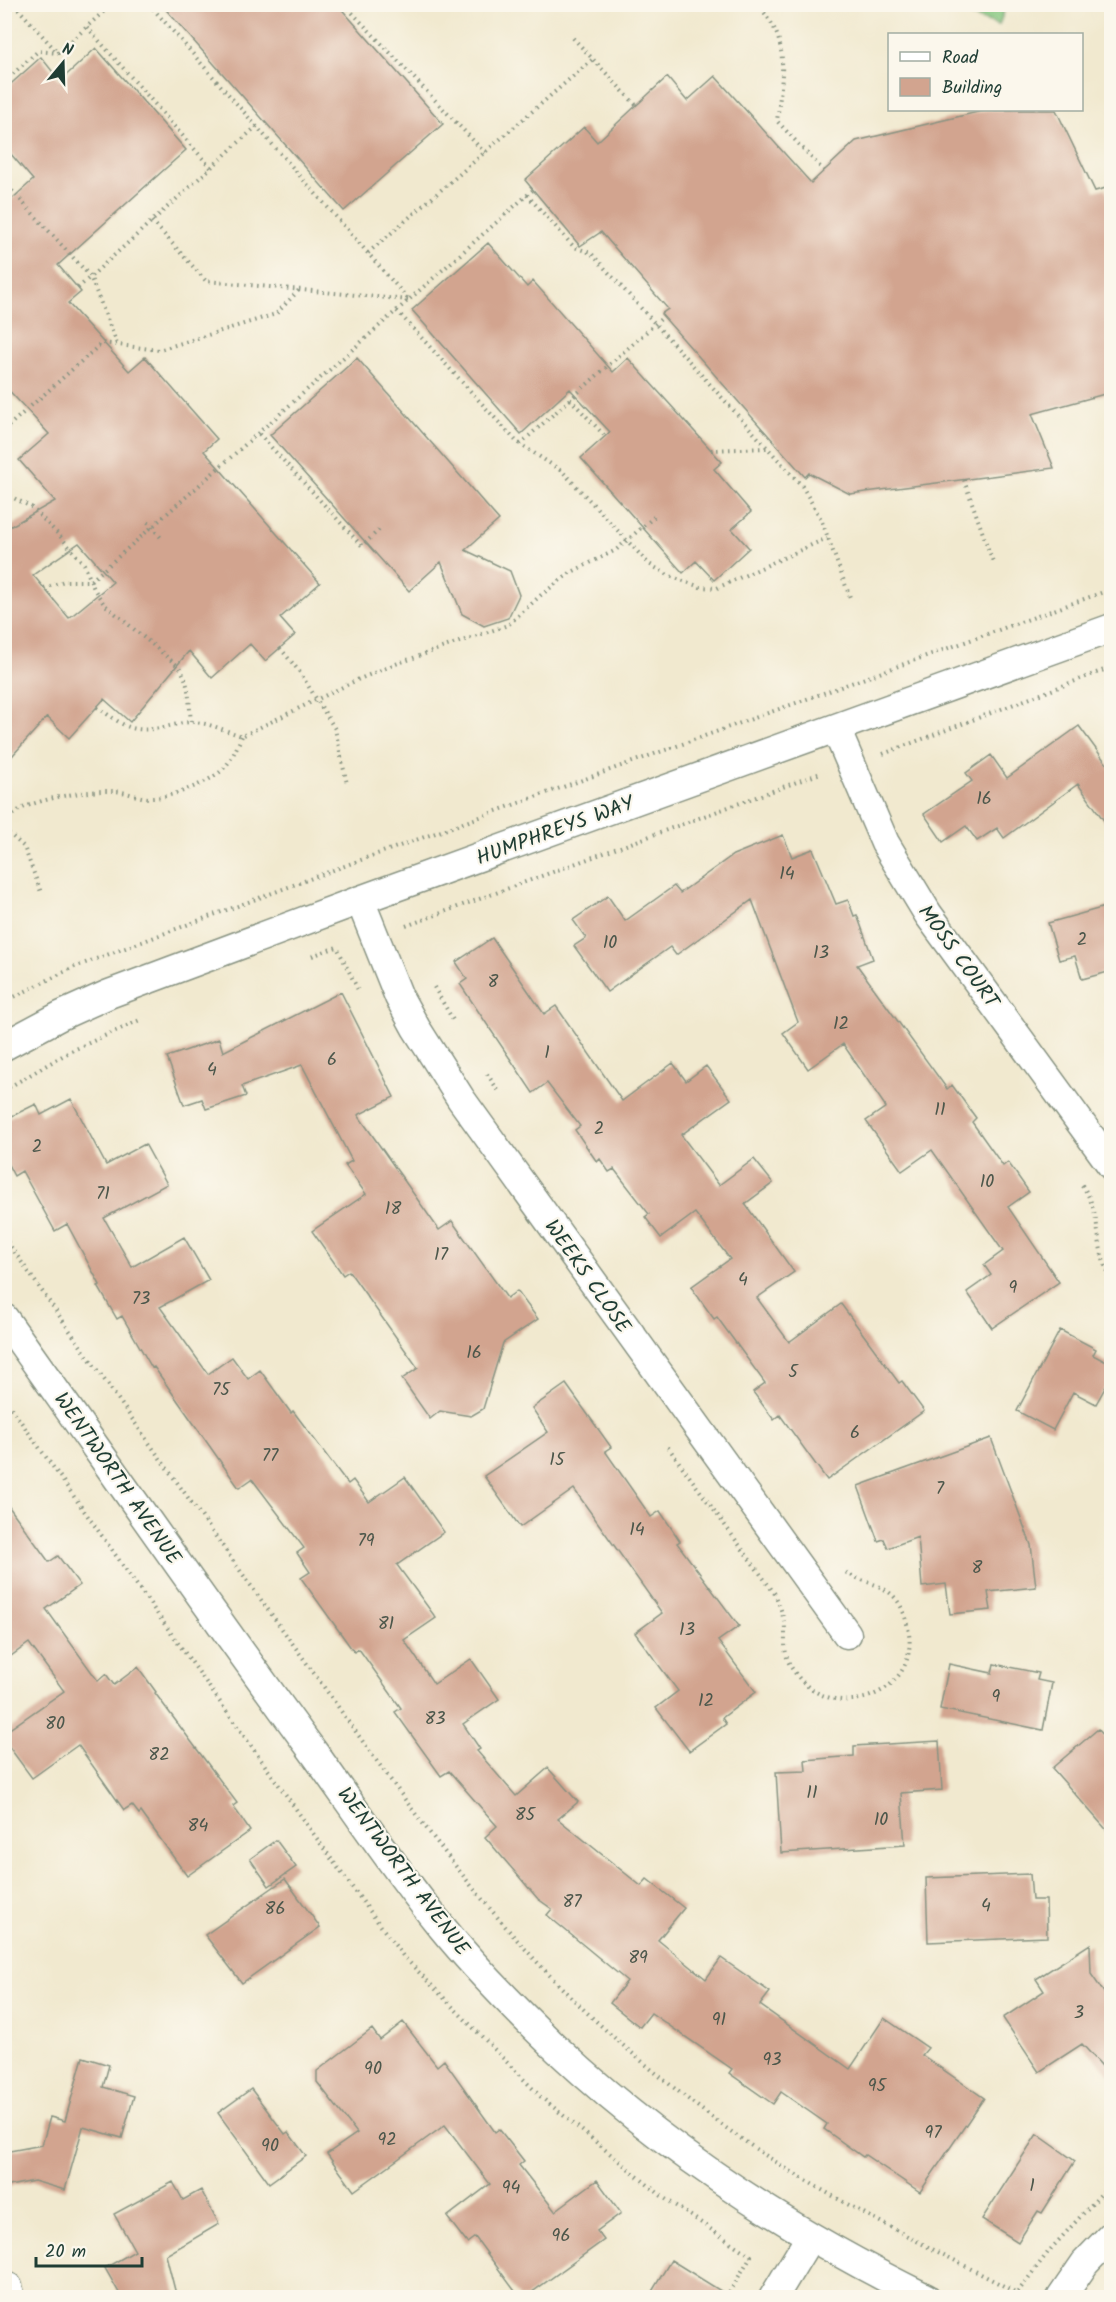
<svg xmlns="http://www.w3.org/2000/svg" width="1116" height="2302" font-family="Kalam,sans-serif">
  <style>
    .green { fill: #84c67e; stroke: #528259; stroke-width: 1.5 }
    .building { fill: #d2a48f; fill-rule: evenodd }
    .lines { fill: none; stroke-linecap: round; stroke-linejoin: round }
    .minor-casing { stroke: #889382; stroke-width: 31 }
    .path { stroke: #889382; stroke-width: 4; stroke-dasharray: 1.5 4.5; stroke-linecap: butt }
    .minor { stroke: #fff; stroke-width: 28 }
    .labels { text-anchor: middle; stroke-width: 4.5; stroke-linejoin: round; paint-order: stroke }
    .number-label { font-size: 18px; fill: #4c574b }
    .street-label { font-size: 21px; fill: #1f3d34; stroke: #fbf7ec }
  </style>
  <rect width="100%" height="100%" fill="#fbf7ec"/>
  <filter id="ink" filterUnits="userSpaceOnUse"><feTurbulence type="fractalNoise" baseFrequency=".0167" numOctaves="2"/><feDisplacementMap in="SourceGraphic" scale="12" xChannelSelector="R" yChannelSelector="G"/><feConvolveMatrix kernelMatrix="1 2 1 2 8 2 1 2 1" color-interpolation-filters="sRGB"/></filter>
  <filter id="wash" filterUnits="userSpaceOnUse"><feTurbulence type="fractalNoise" baseFrequency=".008" numOctaves="4" result="noise"/><feDisplacementMap in="SourceGraphic" scale="24" xChannelSelector="R" yChannelSelector="G"/><feGaussianBlur stdDeviation="1.35" result="paint"/><feColorMatrix in="noise" values="0 0 0 0 0 0 0 0 0 0 0 0 0 0 0 0 0 1.4 0 .05"/><feComposite in="paint" operator="in"/></filter>
  <g filter="url(#wash)">
    <rect width="100%" height="100%" fill="#f1e9cf"/>
    <path class="green" d="M939,5L1006,4V5L999,25Z"/>
    <g id="blocks">
      <path class="building" d="M161,4H337L443,124L344,211Z
        M96,48L186,150L58,265L81,292L68,303L129,371L145,357L217,439L204,451L320,583L280,618L295,635L265,661L250,644L212,678L189,651L130,722L104,699L69,738L47,717L4,765V530L55,501L19,460L49,434L4,385V206L33,180L4,146V90L41,57L60,81ZM79,543L113,582L69,618L33,575Z
        M715,76L811,183L856,141L986,110H1056L1095,191L1106,188L1112,212V392L1032,414L1054,468L850,494L809,473L805,477L661,314L668,309L601,232L580,246L525,180L584,127L597,142L667,77L687,101Z
        M488,243L527,287L533,281L613,372L628,358L722,462L714,469L751,512L732,529L749,548L714,580L696,561L683,573L581,458L610,432L570,389L521,434L412,310Z
        M357,358L499,520L465,550L510,571L519,595L508,618L484,626L462,614L441,562L409,591L270,435Z
        M1079,726L1112,771V832L1078,784L1004,838L997,828L977,841L966,826L943,842L924,814L972,781L966,773L991,755L1007,778Z
        M783,835L792,857L813,849L836,904L848,900L854,916L857,915L873,959L857,965L947,1089L952,1085L976,1118L972,1122L1003,1166L1008,1162L1029,1192L1008,1207L1059,1282L992,1328L967,1292L991,1275L984,1265L1003,1251L932,1150L902,1171L866,1121L886,1107L843,1044L808,1069L783,1033L798,1022L752,900L676,955L670,947L607,992L574,946L586,938L573,920L608,896L625,921L674,886L680,893L733,855Z
        M1112,905V971L1082,979L1075,956L1059,960L1048,923Z
        M492,938L544,1014L556,1006L622,1101L673,1063L686,1081L706,1066L731,1099L681,1135L719,1185L754,1159L773,1183L745,1204L794,1272L757,1298L789,1342L841,1304L899,1383L902,1381L924,1411L827,1480L780,1415L774,1420L753,1392L765,1383L717,1317L714,1319L691,1287L730,1259L695,1213L661,1238L645,1217L649,1214L614,1169L609,1172L600,1159L597,1162L575,1130L580,1126L547,1083L533,1093L460,984L467,979L456,962Z
        M341,992L394,1097L358,1115L439,1230L452,1221L507,1298L517,1291L538,1319L503,1343L483,1409L471,1416L440,1411L430,1419L402,1379L418,1368L349,1271L343,1275L312,1231L366,1194L345,1165L352,1161L302,1065L242,1086L246,1096L206,1109L202,1099L184,1105L167,1057L219,1039L223,1052Z
        M71,1099L106,1165L145,1144L167,1184L104,1218L132,1267L184,1237L209,1280L160,1307L208,1374L232,1357L248,1379L260,1370L291,1413L293,1411L348,1484L353,1480L369,1502L405,1477L444,1532L397,1565L436,1618L404,1640L434,1684L471,1659L499,1699L463,1724L480,1749L477,1751L516,1796L548,1768L578,1802L558,1819L641,1886L647,1879L684,1908L658,1940L706,1979L721,1958L770,1992L760,2005L850,2069L884,2018L928,2048L922,2055L984,2098L920,2192L865,2155L863,2157L824,2129L827,2124L781,2092L773,2104L729,2073L732,2069L651,2013L640,2027L610,2003L627,1981L547,1915L552,1909L538,1899L485,1837L497,1826L449,1771L441,1776L395,1712L401,1708L359,1649L354,1652L301,1578L310,1572L297,1553L304,1548L252,1479L239,1488L154,1367L152,1368L122,1316L117,1319L98,1286L100,1285L67,1224L55,1231L22,1171L14,1176L4,1157V1120L36,1104L41,1115Z
        M1060,1330L1096,1349L1093,1355L1112,1365V1375L1096,1404L1073,1392L1053,1430L1017,1411Z
        M566,1384L611,1447L605,1451L651,1517L660,1511L680,1541L677,1543L739,1626L718,1641L756,1692L722,1718L726,1724L689,1751L656,1708L678,1691L635,1633L662,1613L574,1489L520,1527L484,1476L548,1432L532,1408Z
        M991,1438L1031,1545L1036,1587L988,1592L991,1610L950,1614L946,1584L922,1587L918,1537L888,1548L884,1539L878,1541L858,1486Z
        M4,1500L49,1562L58,1556L80,1585L46,1609L98,1681L106,1674L114,1685L138,1667L156,1692L155,1693L237,1803L233,1806L250,1831L187,1876L141,1812L139,1814L132,1805L124,1810L78,1745L32,1778L4,1740V1733L64,1691L29,1643L4,1661Z
        M949,1664L992,1673L994,1664L1039,1673L1037,1680L1052,1683L1043,1730L940,1709Z
        M1098,1729L1112,1745V1836L1052,1768Z
        M939,1741L942,1790L901,1793L905,1845L781,1853L776,1772L806,1771L805,1760L854,1756V1746Z
        M276,1840L296,1867L269,1886L250,1859Z
        M1030,1874L1032,1900H1046L1047,1937L928,1942L926,1878Z
        M285,1879L320,1927L242,1983L205,1935Z
        M1090,1944L1091,1974L1112,2004V2077L1082,2044L1039,2072L1003,2018L1044,1991L1036,1979Z
        M403,2022L437,2066L444,2060L495,2132L499,2129L524,2161L519,2165L555,2211L597,2180L621,2213L597,2231L604,2240L524,2298H520L475,2237L467,2243L447,2217L490,2184L445,2125L354,2191L327,2154L357,2133L317,2082V2071L372,2029L380,2040Z
        M83,2057L109,2065L103,2087L134,2096L122,2138L83,2127L65,2190L34,2181L4,2187V2152L42,2145L50,2117L65,2121Z
        M251,2089L285,2134L288,2132L306,2156L269,2183L218,2113Z
        M1037,2134L1075,2161L1042,2213L1038,2211L1018,2242L982,2219Z
        M173,2182L183,2200L201,2190L219,2224L166,2255L177,2298H122L105,2268L135,2251L114,2214Z
        M671,2260L732,2298H648Z"/>
    </g>
  </g>
  <g filter="url(#ink)">
    <use href="#blocks" fill-opacity="0" stroke="#889382" stroke-width="1.5"/>
    <g class="lines">
      <defs>
        <path id="minor" d="M836,729L885,843L928,914L1112,1166
          M360,900L399,997L416,1028L461,1099L847,1634
          M4,1046L60,1016L109,994L360,900L1112,628
          M4,1318C108,1464 209,1610 315,1754C356,1811 396,1871 440,1925C476,1969 517,2011 558,2050C667,2152 793,2233 926,2298
          M8,2287L11,2298
          M773,2298L810,2237
          M1061,2298L1085,2263L1112,2235"/>
      </defs>
      <use href="#minor" class="minor-casing"/>
      <path class="path" d="M14,4L58,53
        M149,4L409,300
        M344,4L485,153
        M756,4C792,38 782,76 777,121L824,171
        M87,27L211,168
        M573,38L636,105
        M4,82L38,51L58,53L112,4
        M4,182L90,276L117,344
        M527,195L574,247L591,253L802,486L821,519L851,600
        M152,221L206,281L409,300
        M368,253L593,59
        M78,288L257,126
        M397,311L517,442L563,472L649,564L670,576L700,587L717,588L827,538
        M570,399L605,436
        M4,430L102,343L159,350L276,314L299,290
        M259,434L362,546L382,527
        M520,444L663,317
        M711,450L768,448
        M964,480L993,562
        M4,493L31,507L59,535L84,564L94,589L104,604L179,667C190,682 189,703 191,722
        M148,522L162,539
        M44,588L64,581H90L101,572L533,190
        M280,648L299,671L335,729L347,784
        M97,707C125,726 130,734 165,727C174,725 184,722 193,722C209,723 226,731 242,736L357,680L393,665L508,625L541,595L570,573L616,550L655,516
        M883,754L1112,667
        M4,822C10,817 16,811 23,808C43,798 89,790 112,791C125,791 136,797 148,798C168,799 206,784 221,771C231,762 236,749 242,736
        M4,829L24,847L41,892
        M406,926L821,773
        M312,956L337,947L358,990
        M434,987L453,1020
        M4,1002L72,968L355,862L1112,589
        M487,1074L500,1093
        M4,1090L71,1051L140,1020
        M1082,1185C1104,1216 1093,1251 1112,1279
        M4,1237C107,1384 211,1531 316,1676C412,1810 505,1946 632,2053C673,2088 717,2123 762,2153C842,2206 933,2248 1017,2293L1049,2251L1112,2182
        M4,1398L335,1864L403,1956L541,2097L664,2198L751,2256L726,2298
        M668,1447L775,1594C780,1606 784,1617 785,1629C785,1642 784,1654 790,1665C827,1732 927,1695 907,1624C905,1616 902,1606 896,1599C882,1582 860,1583 844,1571
        M1105,2298L1112,2288"/>
      <use href="#minor" class="minor"/>
    </g>
  </g>
  <g class="labels">
    <g class="number-label">
      <text x="984" y="804">16</text>
      <text x="787" y="879">14</text>
      <text x="1082" y="945">2</text>
      <text x="610" y="948">10</text>
      <text x="821" y="958">13</text>
      <text x="493" y="987">8</text>
      <text x="841" y="1029">12</text>
      <text x="547" y="1058">1</text>
      <text x="332" y="1065">6</text>
      <text x="212" y="1075">4</text>
      <text x="940" y="1115">11</text>
      <text x="599" y="1134">2</text>
      <text x="37" y="1152">2</text>
      <text x="987" y="1187">10</text>
      <text x="103" y="1199">71</text>
      <text x="393" y="1214">18</text>
      <text x="441" y="1260">17</text>
      <text x="743" y="1285">4</text>
      <text x="1013" y="1293">9</text>
      <text x="141" y="1304">73</text>
      <text x="474" y="1358">16</text>
      <text x="793" y="1377">5</text>
      <text x="221" y="1395">75</text>
      <text x="855" y="1438">6</text>
      <text x="270" y="1461">77</text>
      <text x="557" y="1465">15</text>
      <text x="940" y="1494">7</text>
      <text x="637" y="1535">14</text>
      <text x="366" y="1546">79</text>
      <text x="977" y="1573">8</text>
      <text x="386" y="1629">81</text>
      <text x="687" y="1635">13</text>
      <text x="996" y="1702">9</text>
      <text x="706" y="1706">12</text>
      <text x="435" y="1724">83</text>
      <text x="55" y="1729">80</text>
      <text x="159" y="1760">82</text>
      <text x="812" y="1798">11</text>
      <text x="525" y="1820">85</text>
      <text x="881" y="1825">10</text>
      <text x="198" y="1831">84</text>
      <text x="572" y="1907">87</text>
      <text x="986" y="1911">4</text>
      <text x="275" y="1914">86</text>
      <text x="638" y="1963">89</text>
      <text x="1079" y="2018">3</text>
      <text x="719" y="2025">91</text>
      <text x="772" y="2065">93</text>
      <text x="373" y="2074">90</text>
      <text x="877" y="2091">95</text>
      <text x="933" y="2138">97</text>
      <text x="387" y="2145">92</text>
      <text x="270" y="2151">90</text>
      <text x="1032" y="2191">1</text>
      <text x="511" y="2193">94</text>
      <text x="561" y="2241">96</text>
    </g>
    <g class="street-label">
      <text transform="translate(555 830) rotate(-20)" y="7">HUMPHREYS WAY</text>
      <text transform="translate(959 956) rotate(54)" y="7">MOSS COURT</text>
      <text transform="translate(588 1276) rotate(55)" y="7">WEEKS CLOSE</text>
      <text transform="translate(118 1478) rotate(55)" y="7">WENTWORTH AVENUE</text>
      <text transform="translate(404 1871) rotate(53)" y="7">WENTWORTH AVENUE</text>
    </g>
  </g>
  <rect width="1116" height="2302" fill="none" stroke="#fbf7ec" stroke-width="24"/>
  <rect x="888" y="33" width="195" height="78" fill="#fbf7ec" stroke="#a3ada2" stroke-width="1.5"/>
  <rect x="900" y="52" width="30" height="9" fill="#ffffff" stroke="#a3ada2" stroke-width="1.5"/>
  <text x="942" y="63" font-size="18" fill="#1f3d34">Road</text>
  <rect x="900" y="78" width="30" height="18" fill="#d2a48f" stroke="#a3ada2" stroke-width="1.5"/>
  <text x="942" y="93" font-size="18" fill="#1f3d34">Building</text>
  <g transform="translate(63 63) rotate(19)" stroke="#fbf7ec" stroke-width="4.5" paint-order="stroke">
  <path d="M0-4.5L10 22L0 15L-10 22Z" fill="#1f3d34"/>
  <text y="-9" font-size="16" font-weight="bold" text-anchor="middle" fill="#1f3d34">N</text>
  </g>
  <path d="M36 2257v9h106v-9" fill="none" stroke="#1f3d34" stroke-width="3"/>
  <text x="45" y="2257" font-size="18" fill="#1f3d34" stroke="#fbf7ec" stroke-width="4.5" paint-order="stroke">20 m</text>
</svg>
